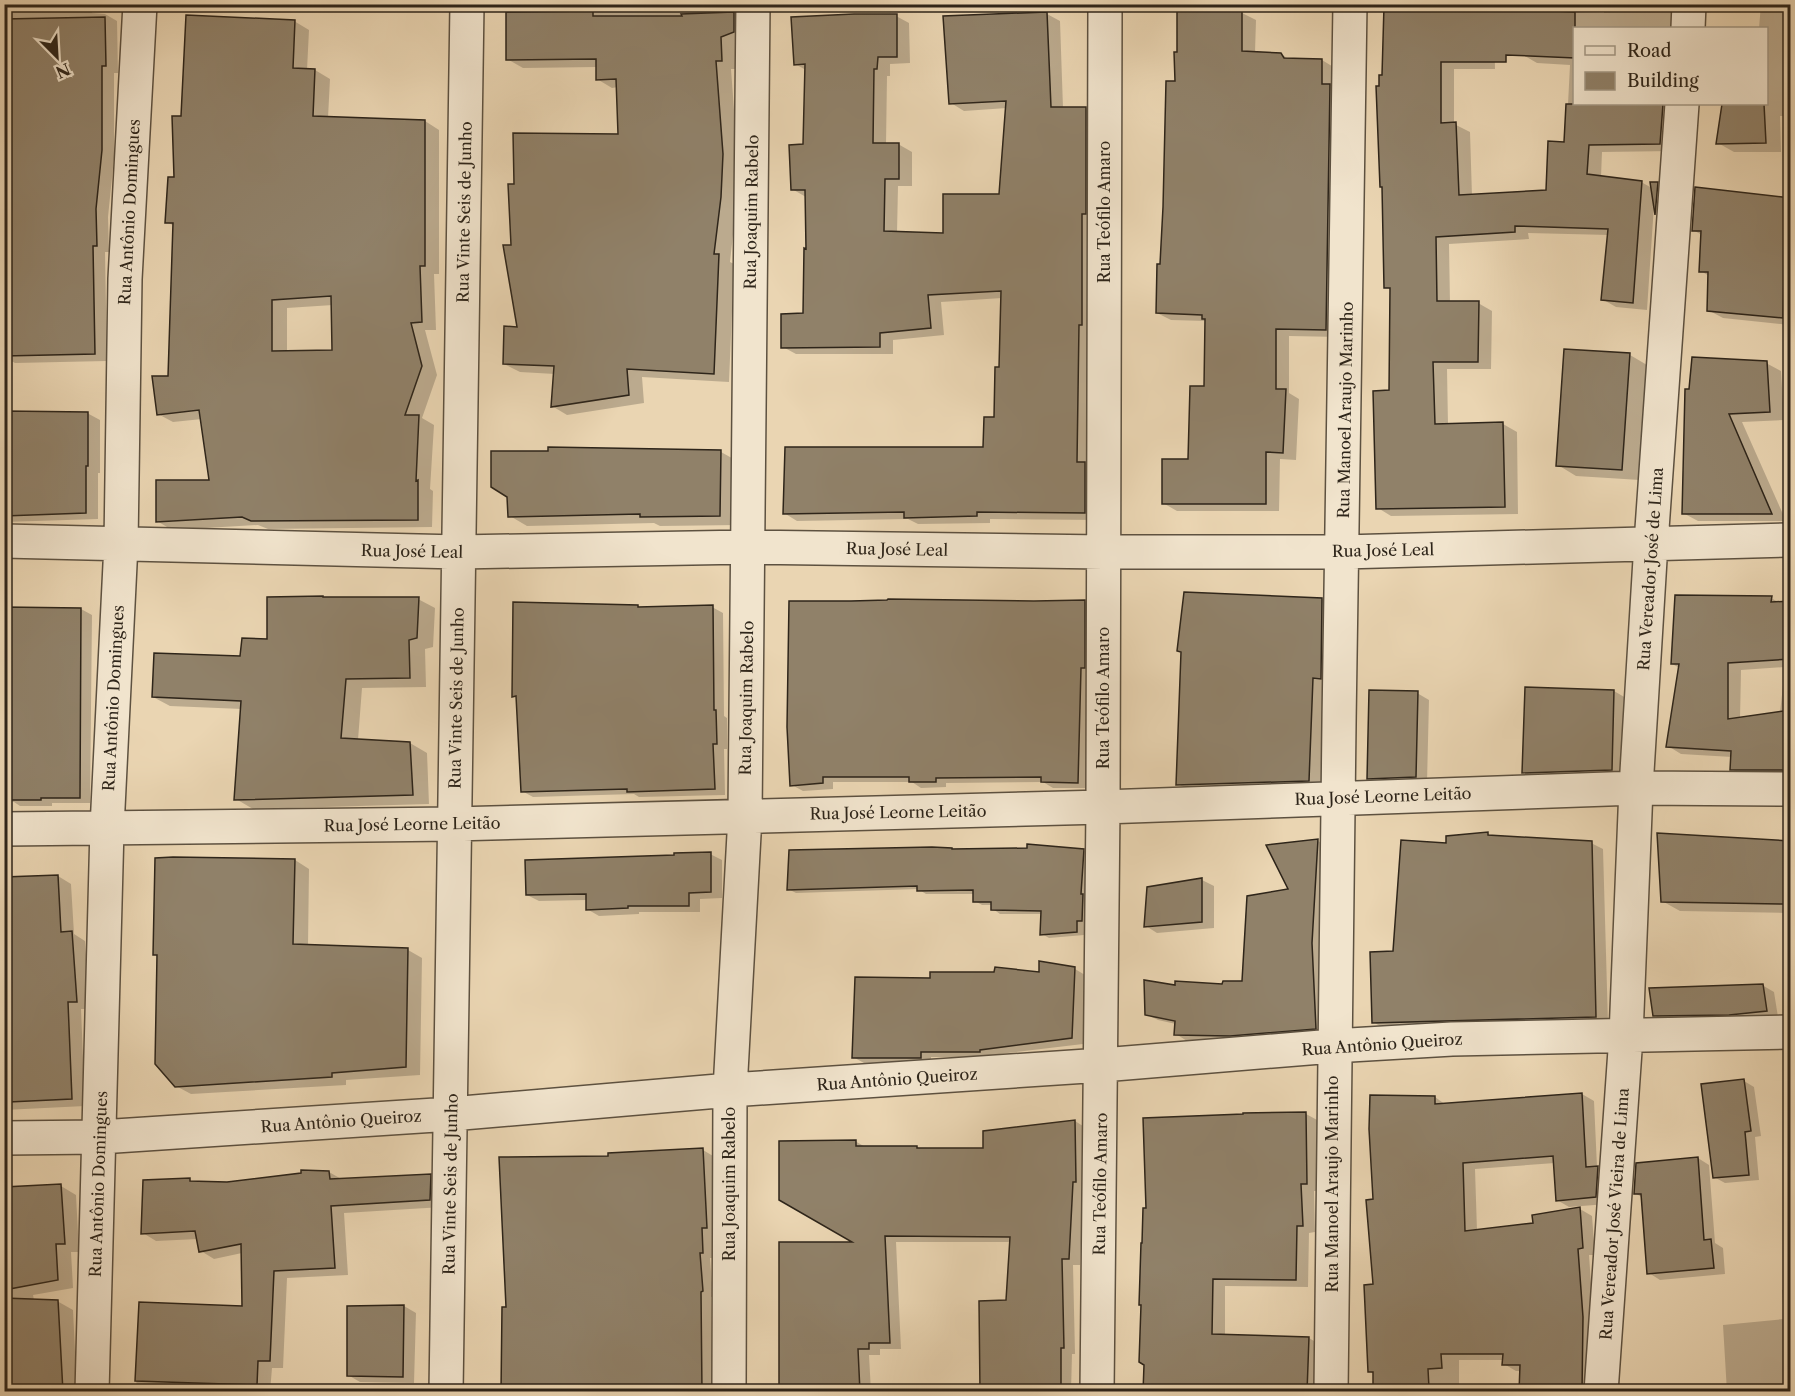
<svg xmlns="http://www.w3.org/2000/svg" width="1795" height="1396" font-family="'Libre Caslon Text',serif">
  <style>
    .shadow { fill: #0003; fill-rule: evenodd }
    .building { fill: #908169; stroke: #2e251a; stroke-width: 1.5; fill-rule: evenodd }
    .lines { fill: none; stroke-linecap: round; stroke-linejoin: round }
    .minor-casing { stroke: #5d5140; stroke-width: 36 }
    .minor { stroke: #f1e4cd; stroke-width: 33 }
    .labels { text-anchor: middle; stroke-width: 5; stroke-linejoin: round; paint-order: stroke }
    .street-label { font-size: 16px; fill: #2e251a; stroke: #f1e4cd }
  </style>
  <rect width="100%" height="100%" fill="#ead5b2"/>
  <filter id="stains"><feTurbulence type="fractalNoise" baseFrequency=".00333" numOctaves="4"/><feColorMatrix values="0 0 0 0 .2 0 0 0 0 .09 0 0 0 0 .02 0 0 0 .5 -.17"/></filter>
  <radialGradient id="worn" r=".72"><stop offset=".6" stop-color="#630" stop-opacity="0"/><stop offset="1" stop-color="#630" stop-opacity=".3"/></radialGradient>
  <path class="shadow" d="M4,4H93L92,13L105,14L117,21L118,73H114V158L108,217L109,252H105L107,361L15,363L4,357V227H7L11,189L10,133H4Z
    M524,4H735V14L749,22V41L736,46L737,69H731L738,164L736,207L730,262L734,264L729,382L642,377L644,403L567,415L552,406L555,374L520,372L504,364L519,329L513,247L516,186L620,136L618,87L612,88L597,79V67L523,68L507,59L524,14Z
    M1604,4L1663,7L1677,15L1676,28H1574V104H1673L1674,151L1602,152L1601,177L1641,182L1652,188L1657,184L1675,194L1673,224L1657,214L1654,205L1647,310L1616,307L1602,299L1609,235L1528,233L1529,239L1449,244L1450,303H1478L1492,311L1491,369H1447L1448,425L1503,424L1517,432L1518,514L1391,516L1378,508L1391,392L1392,290L1386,287L1381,87L1384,76L1439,8L1444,11L1494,19L1495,69H1454V124L1470,132L1472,196L1548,192L1566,143L1570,65L1537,63L1523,55L1526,11L1604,13Z
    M1761,4L1790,9V116H1780L1781,152H1734L1718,143L1723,104H1766V28H1759Z
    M1178,12L1242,13L1256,20L1255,53L1281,54L1290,60H1322L1335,68L1340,337L1289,336V393L1299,399L1296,460L1280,459L1279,511H1177L1163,503L1189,461L1205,388L1206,321L1171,320L1157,313L1177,83Z
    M1047,14L1060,21L1063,108H1086L1099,116L1098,520L990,519V523L918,524L908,519L797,521L784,513L985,448L996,419L1001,368L1002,298L941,302L944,335L893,340V354H796L783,347L804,315L808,250L806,197L792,189L805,146L806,70L795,64L896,16L909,23L910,63L890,64V76H887L886,145L898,144L912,152V186H898L897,233L944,235L1001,196L1007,108L964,111L951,103Z
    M294,21L309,30L307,70H315L330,79L328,118L425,121L439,130V274H434L436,330H425L437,375L422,418L434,425L430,489L433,491L432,527L268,529L258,525L172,530L157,521L211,481L202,419L173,422L158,414L169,378L174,226L167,222L175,179L182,117ZM333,305V352L287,353V308Z
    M1790,200V325L1723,318L1708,310L1709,276L1701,271L1702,235L1693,230Z
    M1630,355L1647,365L1640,480L1576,476L1558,465Z
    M1766,363L1781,371L1784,420L1742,422L1786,521H1698L1683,513L1687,390Z
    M4,412L87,413L100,420V473H98V519L4,522Z
    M721,452L739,462L738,525L660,526L654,523L527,526L510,516Z
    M1771,598L1780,603H1790V777H1745L1732,769V757L1681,754L1668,746L1680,668L1672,664ZM1785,667L1780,713L1740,719L1741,670Z
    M4,599L6,600V608L81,609L92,615L90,803H52V806H20L14,802H4Z
    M418,599L435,608L433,647L425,649L426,687L362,688L358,740L410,743L427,753L429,804L253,809L236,799L242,709L170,706L153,697L241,658L268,641Z
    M1322,599L1339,610L1326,790L1196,794L1178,784Z
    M1084,601L1095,608L1089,788H1053L1043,782L946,783V787L921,788L912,782H833V789L803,791L792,785Z
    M637,606L641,608L712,607L723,613L724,716L727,718V749H724L725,795L639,797L634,794L533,797L522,791L518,698L513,696Z
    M1614,691L1631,701L1630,779L1541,783L1524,772Z
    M1417,693L1429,700L1427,783L1380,785L1368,778Z
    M1488,834L1492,836L1591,843L1603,849L1608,1023L1385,1029L1373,1022L1394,952L1448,845Z
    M1318,841L1329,847L1326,1034L1242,1041H1187L1176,1034V1024L1158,1020L1146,1014L1176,987L1224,985L1244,983L1291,890L1268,846Z
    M1790,842V913L1680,911L1662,901Z
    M1083,850L1091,855L1089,925L1084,924V935L1049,938L1042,934L1043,914H1000L993,909V905H982L975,901V894H926L918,889L796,893L788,889Z
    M710,854L722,860V898L700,899V912H639V914L599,916L587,909V900L539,901L527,895Z
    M295,860L309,869L308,946L408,950L422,958L420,1075L346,1080V1085L191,1094L176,1086L159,957L154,954Z
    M58,876L71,884L74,934L85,941L90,1009H81L85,1106L4,1110V1067L9,1066Z
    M1202,880L1214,886V928L1157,933L1146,926Z
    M1075,969L1085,975L1083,1044L991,1055V1057H931V1064L864,1063L853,1057L932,980L1040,974Z
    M1762,985L1774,992L1778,1017L1666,1022L1654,1015Z
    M1744,1081L1754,1087L1761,1136L1755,1137L1759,1180L1725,1183L1714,1177Z
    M1582,1094L1594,1101L1597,1167L1610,1174L1607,1204L1569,1207L1557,1200L1555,1163L1475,1169L1477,1231L1534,1224L1580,1209L1592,1216L1595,1255H1589L1594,1325L1593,1392H1522L1521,1371H1516L1504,1364V1360H1459V1392H1374V1374L1369,1371L1374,1286V1201L1435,1097L1446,1105Z
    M1245,1114H1306L1319,1121V1191H1314L1315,1232L1309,1233L1308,1287L1225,1286V1336L1309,1338L1322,1346L1320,1392H1145Z
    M1075,1121L1086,1128L1080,1265H1073L1075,1354H1072L1071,1392H982L1008,1301L1011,1242H896L901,1349H880V1355H869L871,1392H781L857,1243L855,1141L867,1148L917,1147L920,1149L984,1150Z
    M703,1150L713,1156L716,1233H712L713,1258H710L713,1297H711L712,1392H502L507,1308L610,1157Z
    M1698,1158L1709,1165L1715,1243L1723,1248L1725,1274L1660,1280L1649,1273L1643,1198L1635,1193Z
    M329,1172L343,1180L430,1176L444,1184L443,1207L344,1213L348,1275L287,1278L283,1368H272L270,1392H136L140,1304L243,1307L242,1253L214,1259L201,1251L198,1239L156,1241L143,1233L189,1180L195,1183H228Z
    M61,1186L76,1195L79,1252H71L73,1288L33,1295L34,1300L57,1301L73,1310L77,1392H4V1189Z
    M1790,1289V1392H1727L1723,1325L1784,1319L1782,1290Z
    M404,1306L416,1313L414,1383L360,1382L348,1375L349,1308Z"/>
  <path class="building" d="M1384,6L1440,7V9H1516L1575,12V58L1506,55V62H1441V123L1456,122L1459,195L1546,190L1548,141L1564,142L1566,104H1663L1660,144L1589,145L1587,174L1642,181L1633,303L1601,300L1608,229L1515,226V232L1436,237L1437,301H1479L1478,362H1433L1435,424L1503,422L1505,507L1376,509L1373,391L1389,390L1390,288H1384L1382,187H1380L1376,86H1379V75H1382Z
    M593,11V16H682L681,14L734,12V32L721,37L722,61H716L723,154L721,197L714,254H719L714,374L627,369L629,395L551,407L554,366L503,364L504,326L517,327L503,245H511L508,184H514L513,133L618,134L616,79L596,80V59L506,60V12Z
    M1177,11H1242V51L1281,53L1284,58L1322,59V84H1330L1326,330L1276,329V389H1286L1283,453L1266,452V504H1162V459H1188L1190,386H1204L1205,319H1202V315L1156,313L1157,264H1160L1163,207L1166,81H1175L1174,52H1177Z
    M1047,12L1051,107H1086V214H1082V325H1079L1077,462H1085V513L977,512V516L904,518V512L783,514L785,447H983L984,417H994L995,367H999L1001,291L928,295L931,328L880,333V347L781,348V314L803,313L804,248L806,249L805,190H791L789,145L803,144L805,64L794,65L791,17L854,14H897V57H878L877,69H874L873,143H899V179H885L884,231L943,233V194H999L1006,101L949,104L943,16Z
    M186,15L295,20L293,68L315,69L313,116L425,120V266H420L422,322L411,323L422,366L405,415H419L416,481L418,480V520L251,521L242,517L156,522V480H209L199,410L157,415L152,376H168L173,223H165L168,177H174L172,116H181ZM331,296L332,350L272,351V300Z
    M105,17L106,66H102V150L96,209L97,246H93L95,354L4,356L6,256H4V225H6L9,188L8,100H4V19Z
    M1722,104H1764L1766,143L1716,144Z
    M1650,182H1658L1655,215Z
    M1695,187L1791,198V274H1784L1783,318L1707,311L1708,272H1699L1701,231H1692Z
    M1564,349L1630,353L1622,470L1556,466Z
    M1692,357L1767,361L1770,412L1729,414L1772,514H1682L1685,389H1689Z
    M4,411L88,412V466H86V513L4,516Z
    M548,447L721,450L720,516L640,517V514L508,517L507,497L491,487V451H548Z
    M1184,592L1322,598L1321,679L1313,678L1309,781L1176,785L1181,652L1177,651Z
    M1675,595L1772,596L1771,602L1791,601V659L1728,663V719L1791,710V770H1730L1731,751L1666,747L1679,664H1671Z
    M323,596V597H419L417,638L409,640L410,678L346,679L341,738L410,742L413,795L234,800L241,701L152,697L154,653L240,656L242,638L267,639V597Z
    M888,599L1034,601L1085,600V668H1081L1078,783L1041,782V777L936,778V782H909V777H823V783L790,786L787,727L789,601H851L887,600Z
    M513,602L638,605V607L713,605L714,710H716L717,744H713L715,789L627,792V789L521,792L516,696L512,697Z
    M4,607L81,608L80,798H41V800H7L8,790H4Z
    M1525,687L1614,690L1612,770L1522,773Z
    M1369,690L1418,691L1416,777L1367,779Z
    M1488,832V835L1592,841L1596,1017L1372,1023L1370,952L1393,951L1401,840L1446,843V836Z
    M1657,833L1791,841V860L1784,904L1661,902Z
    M1318,839L1312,943L1316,1029L1230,1036L1174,1035L1175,1021L1145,1015L1144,980L1175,985V981L1222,984L1223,981H1242L1247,896L1288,889L1266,845Z
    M1027,844L1084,849L1081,894H1083L1082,921H1077V932L1040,935L1041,911L991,910V902H973V890L917,891V886L787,890L789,850L932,847L952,848V849L1027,848Z
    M711,852V892L689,893V906H628V908L586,910V894L526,895L525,860L674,855V853Z
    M173,857L295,859L293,944L408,948L406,1067L332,1073V1077L175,1087L155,1064L157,955H153L155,858Z
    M58,875L61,932L72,931L77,1002H68L72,1099L9,1102L4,1006V877Z
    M1202,878V922L1144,927L1147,887Z
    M1039,961L1075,967L1072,1038L980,1050V1052H921V1058H852L855,977L930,978V972H994L995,967L1039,972Z
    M1763,984L1767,1011L1729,1015L1653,1016L1649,988Z
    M1744,1079L1751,1131L1745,1132L1749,1175L1713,1178L1701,1084Z
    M1582,1093L1586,1167L1598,1166L1596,1197L1556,1201L1553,1156L1463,1163L1465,1231L1533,1223L1532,1215L1580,1207L1583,1248L1578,1249L1583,1317L1582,1392H1519L1520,1365H1502L1503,1354H1441L1442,1368L1428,1369L1429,1388L1373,1390V1372H1368L1364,1285L1373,1284L1366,1200L1373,1199L1369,1129L1370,1095L1435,1096V1104Z
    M1306,1112L1307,1184H1301L1303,1226H1297L1296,1280L1213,1279L1212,1334L1309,1337L1307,1392H1143L1144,1365L1139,1362L1141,1305H1139L1141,1243H1142L1143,1208H1146L1143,1118L1243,1114V1113Z
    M1075,1120L1076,1182H1073L1069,1259H1062L1064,1348H1061V1392H980L979,1301L1006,1300L1010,1237L885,1236L890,1343H869V1349H858L860,1392H779V1242H852L779,1200V1141L856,1140V1146H917V1148H983V1131Z
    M703,1148L707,1228H702L703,1253H700L703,1291L701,1292L702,1392H501L502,1307H506L499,1157L608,1156V1153Z
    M1698,1157L1704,1240L1711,1239L1714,1268L1647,1274L1641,1194H1634L1636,1163Z
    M301,1170L329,1171L330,1179L431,1174L430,1200L331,1206L335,1268L274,1271L270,1361H258L257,1385L135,1381L139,1302L242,1306L241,1244L199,1252L195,1231L141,1234L143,1180L190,1178V1181L227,1182L301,1173Z
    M61,1184L65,1244H56L58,1280L4,1290V1187Z
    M4,1298L58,1300L63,1392H4Z
    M404,1305L403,1377L347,1376V1306Z"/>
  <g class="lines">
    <defs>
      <path id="minor" d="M1688,28L1689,4
        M4,541L459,552L748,547L1103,552H1343L1790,540
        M4,829L454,824L1103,807L1636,788L1790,789
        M4,1138L100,1137L451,1114L730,1090L1102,1065L1333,1046L1452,1039L1790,1032
        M92,1392L107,828L121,544L125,279L140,4
        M446,1392L467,4
        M729,1392L730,1090L745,816L753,4
        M1097,1392L1103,807L1105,4
        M1331,1392C1334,929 1344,467 1350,4
        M1601,1392L1626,1036L1636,788L1651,543L1682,104"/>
    </defs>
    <use href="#minor" class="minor-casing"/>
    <use href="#minor" class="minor"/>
  </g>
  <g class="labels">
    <g class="street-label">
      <text transform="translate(129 212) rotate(-87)" y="6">Rua Antônio Domingues</text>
      <text transform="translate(464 212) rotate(-89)" y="6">Rua Vinte Seis de Junho</text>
      <text transform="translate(751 212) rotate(-89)" y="6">Rua Joaquim Rabelo</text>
      <text transform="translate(1104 212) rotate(-90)" y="6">Rua Teófilo Amaro</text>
      <text transform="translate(1345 410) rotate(-89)" y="6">Rua Manoel Araujo Marinho</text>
      <text transform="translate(897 549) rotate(1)" y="6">Rua José Leal</text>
      <text transform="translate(1383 550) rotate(-1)" y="6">Rua José Leal</text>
      <text transform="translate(412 551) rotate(1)" y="6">Rua José Leal</text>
      <text transform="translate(1650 569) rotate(-86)" y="6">Rua Vereador José de Lima</text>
      <text transform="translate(113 698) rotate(-87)" y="6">Rua Antônio Domingues</text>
      <text transform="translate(456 698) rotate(-89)" y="6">Rua Vinte Seis de Junho</text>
      <text transform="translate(746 698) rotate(-89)" y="6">Rua Joaquim Rabelo</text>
      <text transform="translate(1103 698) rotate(-90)" y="6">Rua Teófilo Amaro</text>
      <text transform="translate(1383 796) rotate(-2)" y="6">Rua José Leorne Leitão</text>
      <text transform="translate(898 812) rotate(-1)" y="6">Rua José Leorne Leitão</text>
      <text transform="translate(412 824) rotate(-1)" y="6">Rua José Leorne Leitão</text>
      <text transform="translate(1382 1044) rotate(-4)" y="6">Rua Antônio Queiroz</text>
      <text transform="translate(897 1079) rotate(-4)" y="6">Rua Antônio Queiroz</text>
      <text transform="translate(341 1121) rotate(-4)" y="6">Rua Antônio Queiroz</text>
      <text transform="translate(98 1184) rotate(-88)" y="6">Rua Antônio Domingues</text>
      <text transform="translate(450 1184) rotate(-89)" y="6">Rua Vinte Seis de Junho</text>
      <text transform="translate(729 1184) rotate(-90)" y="6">Rua Joaquim Rabelo</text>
      <text transform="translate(1100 1184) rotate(-89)" y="6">Rua Teófilo Amaro</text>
      <text transform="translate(1332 1184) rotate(-90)" y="6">Rua Manoel Araujo Marinho</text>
      <text transform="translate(1614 1214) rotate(-86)" y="6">Rua Vereador José Vieira de Lima</text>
    </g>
  </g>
  <rect width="1795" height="1396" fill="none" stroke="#ead5b2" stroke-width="24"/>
  <rect x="6" y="6" width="1783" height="1384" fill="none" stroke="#2e251a" stroke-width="3"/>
  <rect x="12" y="12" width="1771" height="1372" fill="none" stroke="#2e251a" stroke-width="1.5"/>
  <rect x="1573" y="27" width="195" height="78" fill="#f1e4cd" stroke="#a39885" stroke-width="1.5"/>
  <rect x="1585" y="46" width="30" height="9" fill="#f1e4cd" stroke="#a39885" stroke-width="1.5"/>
  <text x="1627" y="57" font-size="18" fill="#2e251a">Road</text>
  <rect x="1585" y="72" width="30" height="18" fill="#908169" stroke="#a39885" stroke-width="1.5"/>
  <text x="1627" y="87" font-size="18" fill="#2e251a">Building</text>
  <g transform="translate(57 57) rotate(156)" stroke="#f1e4cd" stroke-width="4.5" paint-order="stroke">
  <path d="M0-4.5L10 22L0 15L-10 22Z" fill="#2e251a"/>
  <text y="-9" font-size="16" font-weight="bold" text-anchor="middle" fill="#2e251a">N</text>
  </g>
  <rect width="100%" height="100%" filter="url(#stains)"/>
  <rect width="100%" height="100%" fill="url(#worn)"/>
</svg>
